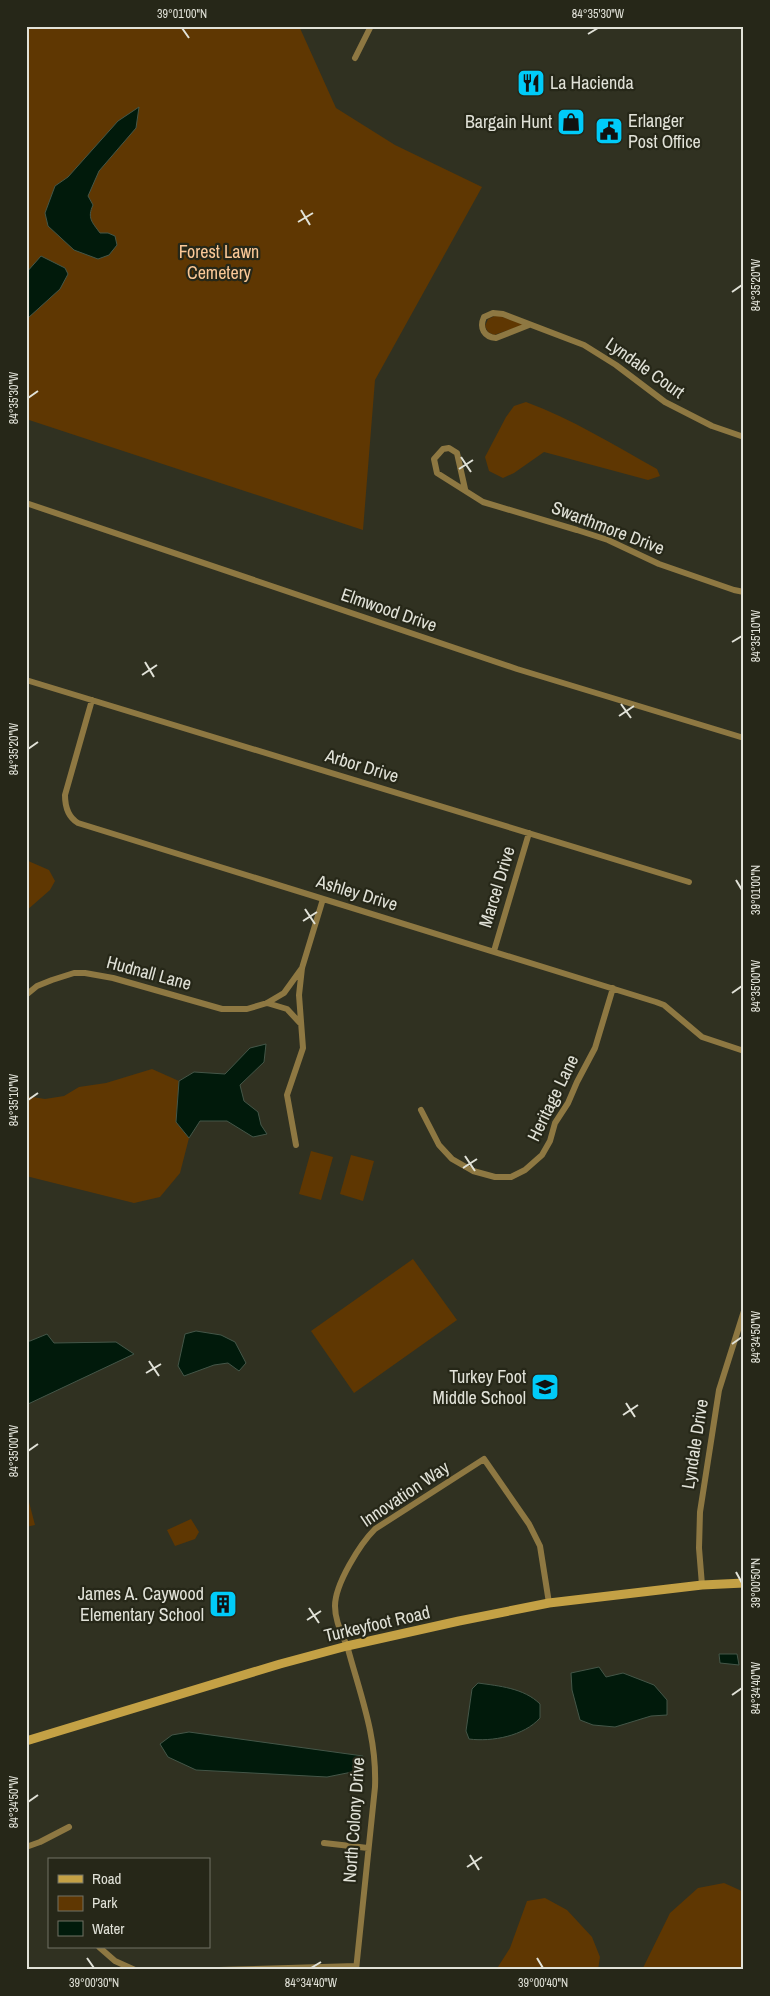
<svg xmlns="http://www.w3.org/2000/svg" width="770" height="1996" font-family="'Archivo Narrow',sans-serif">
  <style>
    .green { fill: #5f3702 }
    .water { fill: #011a0b; stroke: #445648 }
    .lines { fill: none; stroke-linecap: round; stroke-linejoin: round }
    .street { stroke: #8e7842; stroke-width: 6 }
    .secondary { stroke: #c4a145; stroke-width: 9 }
    .ticks { fill: none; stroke: #e1e2d8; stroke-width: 2 }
    .labels { text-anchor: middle; stroke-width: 4.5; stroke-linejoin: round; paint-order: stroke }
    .poi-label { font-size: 18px; fill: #e1e2d8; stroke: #262718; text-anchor: end }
    .park-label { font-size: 18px; fill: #fac897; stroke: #262718 }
    .street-label { font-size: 18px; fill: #e1e2d8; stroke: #262718 }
    .neatline { fill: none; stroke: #e1e2d8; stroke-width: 2 }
    .ticks-label { font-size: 12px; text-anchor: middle; fill: #e1e2d8 }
  </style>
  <rect width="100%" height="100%" fill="#303121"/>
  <path class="green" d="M26,26H299L336,108L395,145L482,187L375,380L363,530L26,419Z
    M497,315L522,324L523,325L494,335L488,332L485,326L488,319Z
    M526,402C572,419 614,445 657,469L660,476L648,480L544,452L514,473L503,478L489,471L485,457L506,417L514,406Z
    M26,860L49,870L55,881L50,890L26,911Z
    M152,1069L179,1081L176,1122L189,1138L180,1173L160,1197L134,1203L26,1176V1096L45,1099L64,1096L79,1087L106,1083Z
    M311,1151L333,1157L321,1200L299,1194Z
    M351,1155L374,1161L363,1201L340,1194Z
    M413,1259L457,1320L354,1393L311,1331Z
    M29,1502L35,1525L26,1527V1503Z
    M191,1519L199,1532L195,1539L175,1546L167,1530Z
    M724,1883L744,1892V1970H642L670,1913L698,1888Z
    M545,1898L567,1910L592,1937L600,1957L598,1970H496L510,1948L527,1901Z"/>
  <path class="water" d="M139,107L136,128L99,171L88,196L93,205C87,218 92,222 100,233H108L115,236L117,245L109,255L98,259L74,250L48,226L45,213L55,186L68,177L118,121Z
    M41,256L65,268L68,274L60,289L28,318L26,322V273Z
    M266,1044L264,1062L240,1085L244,1101L258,1112L261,1125L267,1134L253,1137L227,1121H200L189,1138L176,1122L179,1081L194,1072L225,1074L250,1048Z
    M196,1331L221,1335L235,1342L246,1363L239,1371L228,1363L214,1365L184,1376L178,1366L185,1334Z
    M47,1334L54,1343L116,1342L134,1354L26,1405V1341H30Z
    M719,1654H737L739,1665L720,1663Z
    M599,1667L606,1677L623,1673L654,1685L667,1700V1715L651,1716L615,1727L593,1725L580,1720L572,1690L571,1673Z
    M478,1683C499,1686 524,1688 540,1704V1718C524,1736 492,1742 469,1739L466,1731L472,1689Z
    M189,1732L363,1756L362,1770L327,1777L196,1770L168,1757L160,1744L172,1735Z"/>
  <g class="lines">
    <path class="street" d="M355,58L371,26
      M529,325L496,338C484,337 479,328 484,317L493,313L503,314L584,345L616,365L665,402L712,426L744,437
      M465,489L457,453L449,448L443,449L434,459L437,473L483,502L577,530L608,540L659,564L734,590L744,592
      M26,503L517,669L744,738
      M26,680L689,882
      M92,700L65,795C65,806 68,817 78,823L656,1002L664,1005L702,1037L744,1051
      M494,951L529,833
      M26,995L37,986L52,980L74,973H85L113,978L222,1009H247L267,1003L284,993L302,968
      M267,1003L287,1009L300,1023
      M421,1110L439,1145L452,1159L473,1171L495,1177H511L525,1170L542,1155L550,1141L555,1123L568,1103L577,1082L595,1048L613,988
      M296,1145L287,1095L303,1048L299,995L302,968L323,899
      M702,1585L699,1548L700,1512L719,1390L744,1311
      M324,1843L368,1848
      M26,1847L40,1842L69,1827
      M99,1947L115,1961L135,1970
      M219,1970L356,1966
      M356,1970L375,1787C377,1737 361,1697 348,1649C343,1635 335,1622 335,1606C335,1584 360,1544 375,1529L484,1459L529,1524L540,1546L549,1603"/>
    <path class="secondary" d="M26,1741L280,1664L347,1646L459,1621L549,1603L702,1585L744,1583"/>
  </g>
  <path class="ticks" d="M182,28L189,38M588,34L598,28M301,210L310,225M298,222L313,213M732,292L742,285M28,398L38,391M461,457L471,472M459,469L473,460M732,642L742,636M145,662L154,677M142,675L157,665M621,704L631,718M619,716L634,706M28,749L38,742M736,880L742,890M305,909L315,924M303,921L317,912M732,993L742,986M28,1100L38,1093M465,1156L475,1171M463,1168L477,1159M732,1344L742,1337M149,1361L159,1376M146,1373L161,1364M626,1403L635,1417M623,1415L638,1405M28,1451L38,1444M736,1572L742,1583M309,1608L319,1623M307,1620L321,1611M732,1695L742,1688M28,1802L38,1795M470,1855L479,1870M467,1867L482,1857M87,1958L94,1968M537,1958L543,1968M311,1968L321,1962"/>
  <defs>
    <symbol id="restaurant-square" viewBox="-11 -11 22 22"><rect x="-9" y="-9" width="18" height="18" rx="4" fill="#00cbf9" stroke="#262718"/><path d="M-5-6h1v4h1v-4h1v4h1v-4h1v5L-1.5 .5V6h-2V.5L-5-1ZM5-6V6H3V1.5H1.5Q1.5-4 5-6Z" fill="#111"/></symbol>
    <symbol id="shop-square" viewBox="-11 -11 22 22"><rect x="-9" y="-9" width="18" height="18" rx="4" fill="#00cbf9" stroke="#262718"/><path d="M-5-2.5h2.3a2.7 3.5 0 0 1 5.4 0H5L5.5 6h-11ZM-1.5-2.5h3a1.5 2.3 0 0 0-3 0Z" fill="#111"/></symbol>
    <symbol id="civic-square" viewBox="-11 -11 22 22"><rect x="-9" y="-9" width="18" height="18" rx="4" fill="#00cbf9" stroke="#262718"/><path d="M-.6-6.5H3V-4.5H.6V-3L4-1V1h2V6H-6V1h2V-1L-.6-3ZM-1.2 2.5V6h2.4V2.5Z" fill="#111"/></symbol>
    <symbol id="school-square" viewBox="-11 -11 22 22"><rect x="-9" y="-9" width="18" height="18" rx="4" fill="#00cbf9" stroke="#262718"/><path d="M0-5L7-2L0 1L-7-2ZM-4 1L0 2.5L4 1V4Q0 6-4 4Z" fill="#111"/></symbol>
    <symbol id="building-square" viewBox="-11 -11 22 22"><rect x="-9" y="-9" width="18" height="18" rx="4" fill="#00cbf9" stroke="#262718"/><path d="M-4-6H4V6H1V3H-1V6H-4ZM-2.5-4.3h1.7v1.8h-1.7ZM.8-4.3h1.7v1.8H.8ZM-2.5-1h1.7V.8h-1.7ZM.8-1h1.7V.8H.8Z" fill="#111"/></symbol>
  </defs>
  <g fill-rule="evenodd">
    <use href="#restaurant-square" x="515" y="67" width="32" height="32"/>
    <use href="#shop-square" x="555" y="106" width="32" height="32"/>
    <use href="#civic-square" x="593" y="115" width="32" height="32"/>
    <use href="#school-square" x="529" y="1371" width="32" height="32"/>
    <use href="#building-square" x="207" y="1588" width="32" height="32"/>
  </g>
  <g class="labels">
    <g class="poi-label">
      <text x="550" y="89" text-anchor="start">La Hacienda</text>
      <text x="628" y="127" text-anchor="start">Erlanger<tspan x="628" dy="21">Post Office</tspan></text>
      <text x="552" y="128">Bargain Hunt</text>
      <text x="526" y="1383">Turkey Foot<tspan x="526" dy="21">Middle School</tspan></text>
      <text x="204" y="1600">James A. Caywood<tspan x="204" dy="21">Elementary School</tspan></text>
    </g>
    <g class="park-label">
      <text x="219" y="258">Forest Lawn<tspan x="219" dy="21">Cemetery</tspan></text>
    </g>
    <g class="street-label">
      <text transform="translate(645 368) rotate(35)" y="6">Lyndale Court</text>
      <text transform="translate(608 528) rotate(21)" y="6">Swarthmore Drive</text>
      <text transform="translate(389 610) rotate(19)" y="6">Elmwood Drive</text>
      <text transform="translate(362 766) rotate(17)" y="6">Arbor Drive</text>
      <text transform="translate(497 887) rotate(-73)" y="6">Marcel Drive</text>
      <text transform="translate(357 893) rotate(17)" y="6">Ashley Drive</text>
      <text transform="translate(149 973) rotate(15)" y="6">Hudnall Lane</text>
      <text transform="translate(553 1098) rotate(-64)" y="6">Heritage Lane</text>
      <text transform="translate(695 1444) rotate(-81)" y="6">Lyndale Drive</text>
      <text transform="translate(405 1494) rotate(-34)" y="6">Innovation Way</text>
      <text transform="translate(377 1624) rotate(-13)" y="6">Turkeyfoot Road</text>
      <text transform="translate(354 1820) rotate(-86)" y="6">North Colony Drive</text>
    </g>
  </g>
  <rect width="770" height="1996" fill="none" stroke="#262718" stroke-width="55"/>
  <rect x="48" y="1858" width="162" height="90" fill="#262718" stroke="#717265"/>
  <rect x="58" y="1875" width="25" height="8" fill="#c4a145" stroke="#717265"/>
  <text x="92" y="1884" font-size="15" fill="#e1e2d8">Road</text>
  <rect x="58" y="1896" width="25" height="15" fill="#5f3702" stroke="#717265"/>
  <text x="92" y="1908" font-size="15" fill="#e1e2d8">Park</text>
  <rect x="58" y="1921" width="25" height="15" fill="#011a0b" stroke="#717265"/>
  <text x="92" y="1934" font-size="15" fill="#e1e2d8">Water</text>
  <rect x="28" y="28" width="714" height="1940" class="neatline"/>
  <g class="ticks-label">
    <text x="182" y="18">39°01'00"N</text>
    <text x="598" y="18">84°35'30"W</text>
    <text transform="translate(756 285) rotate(-90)" y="4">84°35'20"W</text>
    <text transform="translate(14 398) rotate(-90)" y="4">84°35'30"W</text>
    <text transform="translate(756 636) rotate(-90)" y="4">84°35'10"W</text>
    <text transform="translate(14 749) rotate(-90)" y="4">84°35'20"W</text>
    <text transform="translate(756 890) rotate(-90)" y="4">39°01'00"N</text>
    <text transform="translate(756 986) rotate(-90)" y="4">84°35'00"W</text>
    <text transform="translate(14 1100) rotate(-90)" y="4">84°35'10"W</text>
    <text transform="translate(756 1337) rotate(-90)" y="4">84°34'50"W</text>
    <text transform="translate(14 1451) rotate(-90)" y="4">84°35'00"W</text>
    <text transform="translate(756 1583) rotate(-90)" y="4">39°00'50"N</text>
    <text transform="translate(756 1688) rotate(-90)" y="4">84°34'40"W</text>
    <text transform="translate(14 1802) rotate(-90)" y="4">84°34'50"W</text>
    <text x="94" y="1987">39°00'30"N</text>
    <text x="311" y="1987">84°34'40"W</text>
    <text x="543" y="1987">39°00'40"N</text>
  </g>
</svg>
